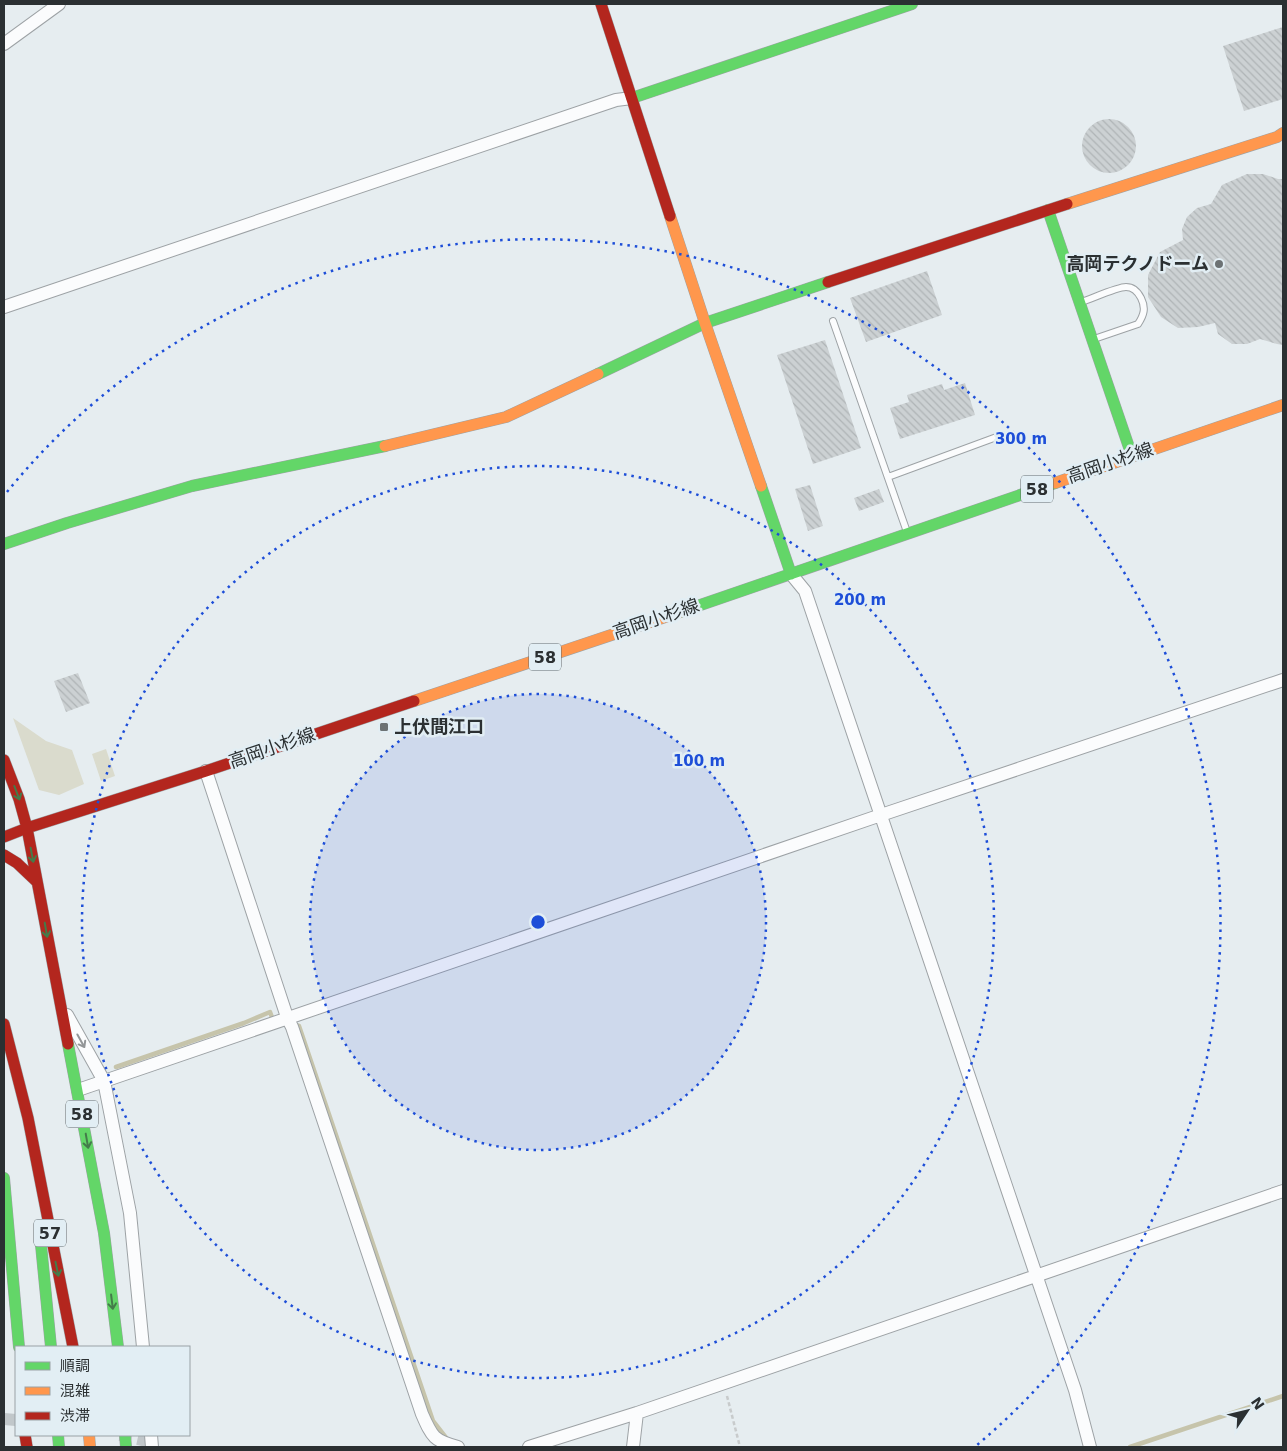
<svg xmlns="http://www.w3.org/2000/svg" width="1287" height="1451" font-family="'DejaVu Sans','Noto Sans JP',sans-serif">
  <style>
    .green { fill: #dadbcd }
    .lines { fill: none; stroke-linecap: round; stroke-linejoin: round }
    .stream { stroke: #c6c4ab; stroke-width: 4.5 }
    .building { fill: url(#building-back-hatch) }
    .street-tunnel { stroke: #c1c7ca; stroke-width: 12; stroke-dasharray: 12 6; stroke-linecap: butt }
    .lane-casing { stroke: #9da2a5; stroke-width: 8 }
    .street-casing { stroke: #9da2a5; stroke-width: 14 }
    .fast-casing { stroke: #9da2a5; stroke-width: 12 }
    .slow-casing { stroke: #9da2a5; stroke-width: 12 }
    .jam-casing { stroke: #9da2a5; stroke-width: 12 }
    .path { stroke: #c8cbcc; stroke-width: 2.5; stroke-dasharray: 4 2.5; stroke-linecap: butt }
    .lane { stroke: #fbfcfd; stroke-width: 6 }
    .street { stroke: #fbfcfd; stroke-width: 12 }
    .fast { stroke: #63d668; stroke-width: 11 }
    .slow { stroke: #ff974d; stroke-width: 11 }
    .jam { stroke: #b3261e; stroke-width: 11 }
    .oneway { stroke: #447b4a }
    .oneway2 { stroke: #939698 }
    .ring { fill: none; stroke: #1d4ed8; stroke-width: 2.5; stroke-dasharray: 2.5 5 }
    .poi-dot { fill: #6c7274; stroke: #e2eef4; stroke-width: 2 }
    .labels { text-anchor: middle; stroke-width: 5; stroke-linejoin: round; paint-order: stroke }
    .shield { fill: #e2eef4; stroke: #62696c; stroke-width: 1 }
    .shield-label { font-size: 16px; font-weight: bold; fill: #2b3032 }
    .poi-label { font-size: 18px; font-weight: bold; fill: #2b3032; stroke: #e2eef4; text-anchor: end }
    .street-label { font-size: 18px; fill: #2b3032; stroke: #e2eef4 }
    .centre { fill: #1d4ed8; stroke: #e2eef4; stroke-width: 2.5 }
    .ring-label { font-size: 15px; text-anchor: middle; font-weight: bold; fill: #1d4ed8; stroke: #e2eef4; stroke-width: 5; stroke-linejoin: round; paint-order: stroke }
  </style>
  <defs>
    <pattern id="building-back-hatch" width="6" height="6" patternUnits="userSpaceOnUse" patternTransform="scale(1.25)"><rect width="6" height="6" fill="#ccd1d3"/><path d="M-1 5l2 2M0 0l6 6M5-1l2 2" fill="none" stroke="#afb4b6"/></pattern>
  </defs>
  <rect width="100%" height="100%" fill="#e6edf0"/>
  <path class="green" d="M13,718L46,741L72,750L84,784L59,795L39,790Z
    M106,749L115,776L101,781L92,754Z"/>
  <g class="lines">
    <path class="stream" d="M293,1024L299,1026L433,1421L447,1439
      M116,1067L244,1023L270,1012L273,1020H275
      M1130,1447L1283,1396"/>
  </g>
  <path class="building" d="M1283,27V99L1244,111L1223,46Z
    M1082 146a27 27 0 1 1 54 0a27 27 0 1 1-54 0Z
    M1247,174H1263L1278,179H1283V345L1277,344L1260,339L1247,344H1232L1218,334L1215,323L1198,327L1178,328L1161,317L1148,297V275L1160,252L1183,240L1182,229L1187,217L1197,208L1211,204L1222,185Z
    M927,271L942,315L866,342L850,298Z
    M825,340L861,448L813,464L777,355Z
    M965,383L975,415L900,439L890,408L909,402L907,395L942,384L944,390Z
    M810,485L823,526L808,531L795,489Z
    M879,489L884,502L859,511L854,498Z
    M78,673L90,703L66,712L54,681Z"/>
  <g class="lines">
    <path class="street-tunnel" d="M4,1419L16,1420
      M120,1435L151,1442"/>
    <defs>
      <path id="lane" d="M1081,302C1091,299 1117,287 1126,287C1133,287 1138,292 1141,298C1146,308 1144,315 1138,324L1094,339
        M833,321L907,532
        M888,477L1002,435"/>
      <path id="street" d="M4,44L59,4
        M4,307L616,100L632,98
        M791,574L805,591L1075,1390L1090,1447
        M206,771L287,1017L292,1027L422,1414C432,1437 434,1441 458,1447
        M67,1015L104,1081L130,1213L143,1347
        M78,1090L881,815L1283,680
        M151,1435L152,1447
        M529,1447L637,1413L1283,1191
        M633,1447L637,1413"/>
      <path id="fast" d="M632,98L912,4
        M1048,210L1132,456
        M598,374L705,323L828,282
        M761,486L791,574
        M4,544L67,523L192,486L385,446
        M680,612L1055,483
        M68,1044L104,1233L118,1347
        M4,1178L19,1347
        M41,1245L51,1347
        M58,1435L59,1447
        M125,1435L126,1447"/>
      <path id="slow" d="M1067,204L1277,137L1283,133
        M670,216L705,323L761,486
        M385,446L506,417L598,374
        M1055,483L1283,405
        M414,701L680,612
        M89,1435L90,1447"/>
      <path id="jam" d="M601,4L670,216
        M828,282L1067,204
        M4,760L19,799L27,828L68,1044
        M4,837L27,828L206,771L414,701
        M4,855L17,863L37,882
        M4,1024L28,1118L73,1347
        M25,1435L27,1447"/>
    </defs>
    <use href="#lane" class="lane-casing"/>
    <use href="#street" class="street-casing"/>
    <use href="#fast" class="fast-casing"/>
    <use href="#slow" class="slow-casing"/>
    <use href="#jam" class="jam-casing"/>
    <path class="path" d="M727,1396L740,1447"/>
    <use href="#lane" class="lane"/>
    <use href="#street" class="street"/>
    <use href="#fast" class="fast"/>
    <use href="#slow" class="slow"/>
    <use href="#jam" class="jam"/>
  </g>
  <defs><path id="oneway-shaft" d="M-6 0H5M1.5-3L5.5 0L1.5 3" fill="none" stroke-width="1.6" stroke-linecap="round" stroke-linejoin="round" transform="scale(1.25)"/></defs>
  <g class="oneway">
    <use href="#oneway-shaft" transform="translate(17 793) rotate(69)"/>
    <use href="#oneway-shaft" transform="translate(32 855) rotate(79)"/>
    <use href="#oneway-shaft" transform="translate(46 930) rotate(80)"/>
    <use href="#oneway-shaft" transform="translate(87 1141) rotate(80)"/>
    <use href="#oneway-shaft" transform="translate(57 1269) rotate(78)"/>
    <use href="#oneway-shaft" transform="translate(112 1302) rotate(83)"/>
  </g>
  <use class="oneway2" href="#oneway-shaft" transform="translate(81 1041) rotate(61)"/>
  <circle cx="538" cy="922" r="228" fill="#1d4ed8" fill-opacity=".12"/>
  <g class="ring">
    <circle cx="538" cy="922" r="228"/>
    <circle cx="538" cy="922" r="456"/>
    <path d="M7 492A683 683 0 1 1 977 1445"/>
  </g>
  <g class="poi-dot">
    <circle cx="1219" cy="264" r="5"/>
    <rect x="379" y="722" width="10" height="10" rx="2.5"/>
  </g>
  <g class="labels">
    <g class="shield">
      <rect x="1021" y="475.5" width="32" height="27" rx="4"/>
      <rect x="529" y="643.5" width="32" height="27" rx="4"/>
      <rect x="66" y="1100.5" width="32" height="27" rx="4"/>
      <rect x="34" y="1219.5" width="32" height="27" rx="4"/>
    </g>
    <g class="shield-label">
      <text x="1037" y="495">58</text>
      <text x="545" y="663">58</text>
      <text x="82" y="1120">58</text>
      <text x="50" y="1239">57</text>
    </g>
    <g class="poi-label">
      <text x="1209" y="270">高岡テクノドーム</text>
      <text x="394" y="733" text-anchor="start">上伏間江口</text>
    </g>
    <g class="street-label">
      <text transform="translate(1110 463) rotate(-19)" y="6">高岡小杉線</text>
      <text transform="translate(656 619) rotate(-19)" y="6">高岡小杉線</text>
      <text transform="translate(272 748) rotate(-19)" y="6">高岡小杉線</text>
    </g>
  </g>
  <circle cx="538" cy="922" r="8" class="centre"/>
  <g class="ring-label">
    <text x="1021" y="444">300 m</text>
    <text x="860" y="605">200 m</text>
    <text x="699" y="766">100 m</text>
  </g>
  <rect width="1287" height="1451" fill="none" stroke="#2b3032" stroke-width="10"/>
  <rect x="15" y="1346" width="175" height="90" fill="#e2eef4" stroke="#99a2a6"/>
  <rect x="25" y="1362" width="25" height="8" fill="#63d668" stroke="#99a2a6"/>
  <text x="60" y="1371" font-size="15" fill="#2b3032">順調</text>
  <rect x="25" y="1387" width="25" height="8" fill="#ff974d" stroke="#99a2a6"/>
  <text x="60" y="1396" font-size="15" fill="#2b3032">混雑</text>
  <rect x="25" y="1412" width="25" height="8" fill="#b3261e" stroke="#99a2a6"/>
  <text x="60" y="1421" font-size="15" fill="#2b3032">渋滞</text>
  <g transform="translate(1247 1411) rotate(55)" stroke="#e2eef4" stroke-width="4" paint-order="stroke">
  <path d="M0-4L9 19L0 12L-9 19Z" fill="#2b3032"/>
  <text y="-8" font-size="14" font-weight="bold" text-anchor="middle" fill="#2b3032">N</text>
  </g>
</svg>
